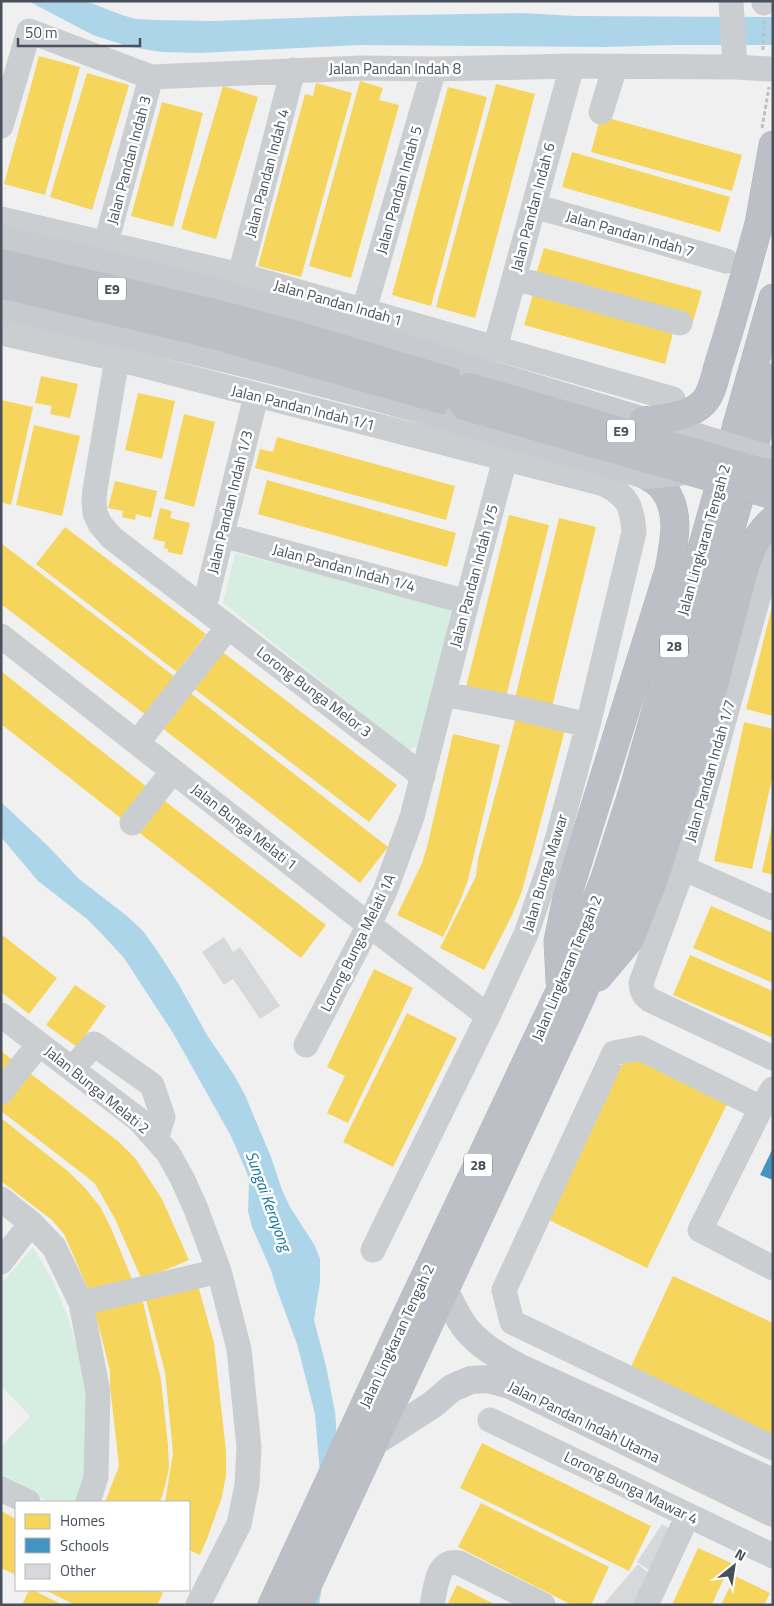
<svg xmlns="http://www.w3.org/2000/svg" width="774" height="1606" font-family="'Titillium Web',sans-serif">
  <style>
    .green { fill: #d6eee2 }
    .water { fill: #add5e9 }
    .homes { fill: #f6d55c }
    .schools { fill: #4393c3 }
    .building { fill: #d7d8da }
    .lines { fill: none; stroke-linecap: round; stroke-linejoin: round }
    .highway-casing { stroke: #b5b8be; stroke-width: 29 }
    .path { stroke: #b9c4c2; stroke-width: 3; stroke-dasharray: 4 2.5; stroke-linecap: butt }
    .minor { stroke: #cbced1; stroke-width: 25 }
    .major { stroke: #c7cace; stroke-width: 28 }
    .highway { stroke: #bcc0c6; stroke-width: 28 }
    .highway-bridge-casing { stroke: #b5b8be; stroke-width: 29; stroke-linecap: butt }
    .major-bridge { stroke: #c7cace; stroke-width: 28 }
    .highway-bridge { stroke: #bcc0c6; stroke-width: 28 }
    .labels { text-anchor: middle; stroke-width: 5; stroke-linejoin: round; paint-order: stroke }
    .shield { fill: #fff; stroke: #7f848c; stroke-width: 1 }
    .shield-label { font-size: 14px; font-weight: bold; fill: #48505b }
    .street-label { font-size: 15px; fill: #48505b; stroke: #fff }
    .water-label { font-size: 16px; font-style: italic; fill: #1574a0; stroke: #fff }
  </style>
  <rect width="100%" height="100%" fill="#f0f0f0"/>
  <path class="green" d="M235,553L452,608L421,745L408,750L223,603Z
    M33,1247L53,1281L69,1320L92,1400L83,1502H49L1,1475V1447L30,1416L1,1386V1284Z"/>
  <path class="water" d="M28,1H86L122,15L136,19L157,20L212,21L351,16L524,13L574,16L773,17V45H671L606,47L358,45L200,53L162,52L130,47L93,35Z
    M1,802L49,847L79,879L127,916L143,931L156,949L178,983L207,1035L234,1075L245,1095L271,1157L282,1190L290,1207L315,1246L320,1259V1282L314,1320L326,1366L335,1412L338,1452L326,1562L319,1605H304L321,1486L315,1414L297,1344L276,1287L271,1270L252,1227L248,1211L249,1183L247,1173L231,1136L173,1033L124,958L100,932L87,919L38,881L1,837Z"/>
  <path class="homes" d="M39,56L80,67L45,195L4,184Z
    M87,73L129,85L92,210L50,197Z
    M360,81L383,88L379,100L399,105L351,278L309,266Z
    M316,83L352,93L301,277L258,266L305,94L313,96Z
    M496,84L535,94L475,318L436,307Z
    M223,86L258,97L216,239L181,229Z
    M448,87L487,97L431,306L392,295Z
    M162,102L203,113L173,227L131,216Z
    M601,116L742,155L732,191L591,152Z
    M572,152L730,197L720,232L562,187Z
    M544,248L702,291L692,325L534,281Z
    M534,291L674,329L665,364L524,325Z
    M41,376L78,384L70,418L50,414L52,406L35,403Z
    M138,393L175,401L162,459L125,450Z
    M1,400L33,407L11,505L1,502Z
    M184,414L215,422L194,507L164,499Z
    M34,425L80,436L62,516L16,505Z
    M277,437L455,486L446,520L255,468L260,449L273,452Z
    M267,480L456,533L447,567L258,514Z
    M115,481L157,491L151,518L136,514L135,520L122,517L123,511L108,508Z
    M160,508L172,511L170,518L190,523L182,555L168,552V549L164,548L165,542L153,539Z
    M509,515L549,525L505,701L465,691Z
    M559,518L596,527L551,711L514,702Z
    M65,527L206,634L177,672L36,564Z
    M1,543L175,677L146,715L1,604Z
    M772,607H773V716L746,709Z
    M216,647L397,785L369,822L188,684Z
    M1,671L147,787L122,819L1,724Z
    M184,688L388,847L360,883L156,723Z
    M516,717L565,730L522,891L513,913L484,970L440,948L476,876L478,859Z
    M744,722L773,729V774L752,869L714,861Z
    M453,734L500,745L468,880L460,901L443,937L397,915L422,863L427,847Z
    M157,795L326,925L301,958L132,827Z
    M772,825H773V875L762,872Z
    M711,906L773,933V983L693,948Z
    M1,934L57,978L29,1014L1,992Z
    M690,955L773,991V1038L673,995Z
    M374,969L413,988L348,1123L327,1113L345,1076L327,1067Z
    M75,985L106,1006L77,1047L46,1025Z
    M407,1013L457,1038L393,1167L343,1142Z
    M1,1051L15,1062L1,1079Z
    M629,1051L729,1100L647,1268L547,1219Z
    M26,1070L119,1142L135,1158L162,1199L189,1260L142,1280L115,1219L95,1184L87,1177L1,1111V1101Z
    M1,1118L69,1172L86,1189L101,1208L111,1228L132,1279L91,1296L64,1234L52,1220L1,1181Z
    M673,1276L773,1323V1438L629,1371Z
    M196,1278L214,1343L226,1451V1475L222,1497L207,1539L200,1555L189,1550V1502H165L173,1453L165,1372L144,1292Z
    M141,1293L161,1380L168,1445L169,1468L164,1490L160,1502H105L119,1466L110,1386V1371L93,1304Z
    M482,1443L651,1526L629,1571L460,1488Z
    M481,1503L609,1567L591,1605H572L458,1547Z
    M1,1511L16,1519V1575L1,1568Z
    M698,1548L731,1563L717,1593L712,1605H672Z
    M735,1576L770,1593L764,1605H721Z
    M457,1585L488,1601L497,1605H447Z
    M29,1590H33L63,1605H22Z
    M45,1590H158L163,1593L157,1605H75Z"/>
  <path class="schools" d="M773,1148V1180L760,1175Z"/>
  <path class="building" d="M224,937L233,952L240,947L280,1006L260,1019L233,979L224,985L202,952Z
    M662,1524L673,1531L653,1573L637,1562Z
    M638,1564L652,1576L644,1605H603Z"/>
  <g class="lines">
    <defs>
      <path id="highway" d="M759,224L773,145
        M1,263L222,315L297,335L469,387
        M1,284L217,336L464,406
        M598,977L630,939L654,879L703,727L745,566C752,547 758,533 773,520
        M560,981L558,941L568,893L669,570C674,543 682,510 662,487C658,482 651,478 646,475
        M272,1605L394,1342L561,989L605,878L634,788L773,298
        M298,1605L581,997L627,887L656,795L773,378"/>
    </defs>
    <use href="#highway" class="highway-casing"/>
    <path class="path" d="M763,50L764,21
      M762,128L769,87"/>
    <path class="minor" d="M731,1L735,67
      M764,3L765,1
      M601,112L615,67
      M1,126L29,31L151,77L361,68L434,69L572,66L735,67L769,69
      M534,206L726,261
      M1,219L240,275L673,399
      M106,243L151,77
      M240,275L293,70
      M514,278L680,323
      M364,310L434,69
      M1,333L117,359L604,484C628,496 632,506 634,532L588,725L551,862L526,934L488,1016L373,1250
      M495,348L572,66
      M117,359L95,489L94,502L95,513L100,524L112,538L423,776
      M222,535L467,602
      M773,552L770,555L683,868L641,983C642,991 643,995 650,1000L773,1058
      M204,608L256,396
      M1,636L369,925L488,1016
      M444,694L516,708L588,725
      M137,743L228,627
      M132,823L173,771
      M683,868L773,908
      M1,1015L139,1120L168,1153L182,1178L196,1209L219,1271L239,1349L249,1447L247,1485L239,1524L198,1605
      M306,1045L369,925L385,891L412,817L467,602L505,459
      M72,1069L94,1044L152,1085L163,1117L156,1139
      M773,1089L761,1108L700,1230L773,1268
      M1,1092L39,1044
      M761,1108L640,1048L614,1053L504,1290L512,1322L773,1448
      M1,1199L31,1223L54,1247L81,1303L98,1392L96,1477L88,1502
      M1,1262L31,1223
      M81,1303L219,1271
      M490,1420L773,1556
      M1,1489L28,1502
      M432,1605C436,1589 436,1558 459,1563L543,1605
      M646,1605L688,1515"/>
    <path class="major" d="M1,239L204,288L322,322L473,369
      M1,306C154,341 307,376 457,420
      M445,1292C451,1303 457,1316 464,1326C478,1345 500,1357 520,1368L773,1482
      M373,1443L432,1405L452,1388L471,1380L488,1379L510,1385L773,1513"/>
    <use href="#highway" class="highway"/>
    <defs>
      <path id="highway-bridge" d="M469,387L761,472L773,473
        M464,406L773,495
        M643,421C664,419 689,418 704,402C713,392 715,376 719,363C734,317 746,270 759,224"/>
    </defs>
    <use href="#highway-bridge" class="highway-bridge-casing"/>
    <path class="major-bridge" d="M473,369L763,457L773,462
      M457,420L646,475L687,471"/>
    <use href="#highway-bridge" class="highway-bridge"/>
  </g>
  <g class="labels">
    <g class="shield">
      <rect x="98" y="277.5" width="28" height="23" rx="4"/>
      <rect x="607" y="419.5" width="28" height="23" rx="4"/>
      <rect x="660" y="634.5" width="28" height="23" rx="4"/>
      <rect x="464" y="1153.5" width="28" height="23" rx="4"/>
    </g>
    <g class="shield-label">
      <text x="112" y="294">E9</text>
      <text x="621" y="436">E9</text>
      <text x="674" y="651">28</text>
      <text x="478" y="1170">28</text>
    </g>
    <g class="street-label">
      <text x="395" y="74">Jalan Pandan Indah 8</text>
      <text transform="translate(129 160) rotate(-75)" y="5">Jalan Pandan Indah 3</text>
      <text transform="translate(267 173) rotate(-75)" y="5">Jalan Pandan Indah 4</text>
      <text transform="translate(399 190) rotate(-74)" y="5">Jalan Pandan Indah 5</text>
      <text transform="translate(533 207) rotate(-75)" y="5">Jalan Pandan Indah 6</text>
      <text transform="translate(630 234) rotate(16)" y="5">Jalan Pandan Indah 7</text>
      <text transform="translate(338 303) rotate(16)" y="5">Jalan Pandan Indah 1</text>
      <text transform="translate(303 408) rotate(14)" y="5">Jalan Pandan Indah 1/1</text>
      <text transform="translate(230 502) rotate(-76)" y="5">Jalan Pandan Indah 1/3</text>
      <text transform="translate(704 540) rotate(-74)" y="5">Jalan Lingkaran Tengah 2</text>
      <text transform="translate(344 568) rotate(15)" y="5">Jalan Pandan Indah 1/4</text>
      <text transform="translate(474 576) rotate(-75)" y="5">Jalan Pandan Indah 1/5</text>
      <text transform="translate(314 692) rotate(37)" y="5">Lorong Bunga Melor 3</text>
      <text transform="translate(710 771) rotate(-74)" y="5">Jalan Pandan Indah 1/7</text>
      <text transform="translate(244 827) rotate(38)" y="5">Jalan Bunga Melati 1</text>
      <text transform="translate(545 873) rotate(-73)" y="5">Jalan Bunga Mawar</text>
      <text transform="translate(358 943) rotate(-64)" y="5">Lorong Bunga Melati 1A</text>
      <text transform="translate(567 968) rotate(-67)" y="5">Jalan Lingkaran Tengah 2</text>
      <text transform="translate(97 1090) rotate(39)" y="5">Jalan Bunga Melati 2</text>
      <text transform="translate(397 1336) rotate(-65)" y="5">Jalan Lingkaran Tengah 2</text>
      <text transform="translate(584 1422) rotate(26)" y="5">Jalan Pandan Indah Utama</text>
      <text transform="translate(631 1488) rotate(26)" y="5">Lorong Bunga Mawar 4</text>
    </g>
    <g class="water-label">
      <text transform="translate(269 1201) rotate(70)" y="6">Sungai Kerayong</text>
    </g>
  </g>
  <rect width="774" height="1606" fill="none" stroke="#48505b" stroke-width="5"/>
  <rect x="15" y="1501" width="175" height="90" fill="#ffffff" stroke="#b6b9bd"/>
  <rect x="25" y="1514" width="25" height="15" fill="#f6d55c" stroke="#b6b9bd"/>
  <text x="60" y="1526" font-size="15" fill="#48505b">Homes</text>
  <rect x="25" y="1538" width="25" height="15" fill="#4393c3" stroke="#b6b9bd"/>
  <text x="60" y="1551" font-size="15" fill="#48505b">Schools</text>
  <rect x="25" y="1564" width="25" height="15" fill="#d7d8da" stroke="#b6b9bd"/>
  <text x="60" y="1576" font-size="15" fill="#48505b">Other</text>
  <g transform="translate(734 1566) rotate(30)" stroke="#ffffff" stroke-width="4" paint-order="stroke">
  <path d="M0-4L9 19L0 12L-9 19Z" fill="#48505b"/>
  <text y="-8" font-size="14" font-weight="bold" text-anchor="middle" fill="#48505b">N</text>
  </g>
  <path d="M18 38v8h122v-8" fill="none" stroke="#48505b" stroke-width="2.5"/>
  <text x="25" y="38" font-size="15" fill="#48505b" stroke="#ffffff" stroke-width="4" paint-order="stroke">50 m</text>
</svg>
